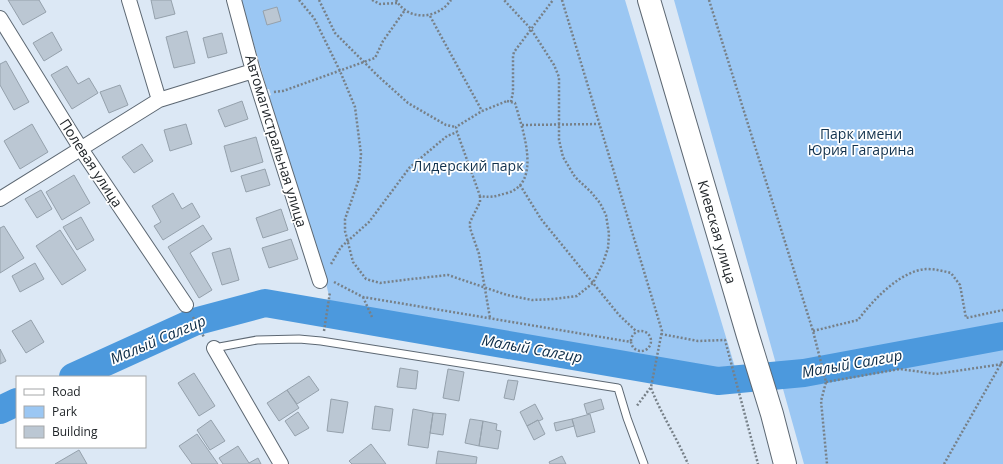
<svg xmlns="http://www.w3.org/2000/svg" width="1003" height="464" font-family="'Open Sans',sans-serif">
  <style>
    .green { fill: #9bc7f3 }
    .lines { fill: none; stroke-linecap: round; stroke-linejoin: round }
    .river { stroke: #4c99dd; stroke-width: 28 }
    .building { fill: #bbc7d3; stroke: #95a1ac }
    .service-casing { stroke: #5d6873; stroke-width: 9 }
    .minor-casing { stroke: #5d6873; stroke-width: 16 }
    .primary-casing { stroke: #5d6873; stroke-width: 24 }
    .path { stroke: #778088; stroke-width: 2.5; stroke-dasharray: 2 2; stroke-linecap: butt }
    .service { stroke: #fff; stroke-width: 7 }
    .minor { stroke: #fff; stroke-width: 14 }
    .primary { stroke: #fff; stroke-width: 22 }
    .labels { text-anchor: middle; stroke-width: 3.5; stroke-linejoin: round; paint-order: stroke }
    .park-label { font-size: 14px; fill: #11314d; stroke: #fff }
    .street-label { font-size: 14px; fill: #202529; stroke: #fff }
    .water-label { font-size: 15px; font-style: italic; fill: #0c2c48; stroke: #fff }
  </style>
  <rect width="100%" height="100%" fill="#dce8f5"/>
  <path class="green" d="M241,0H625L737,374L720,379L643,365L392,321L361,314L331,312L332,308L321,263L318,261L269,96L271,95L269,89H267Z
    M674,0H1003V464H804Z"/>
  <g class="lines">
    <path class="river" d="M73,377L194,322L265,303L718,381L804,373L1003,336
      M0,410L17,402"/>
  </g>
  <path class="building" d="M8,0H39L46,12L23,25Z
    M151,0H171L175,14L155,19Z
    M277,7L281,21L267,25L263,11Z
    M187,31L195,63L174,68L166,37Z
    M52,32L62,50L44,61L33,43Z
    M222,33L227,53L208,58L203,38Z
    M6,61L29,102L14,110L0,85V64Z
    M67,66L78,84L89,78L98,93L72,109L51,75Z
    M120,85L128,105L109,113L100,92Z
    M242,101L248,119L225,127L218,110Z
    M32,124L48,152L20,169L4,141Z
    M186,124L192,144L170,151L164,130Z
    M256,137L263,162L231,172L224,146Z
    M142,144L153,161L134,173L122,157Z
    M265,169L270,185L246,192L241,176Z
    M74,175L90,203L62,220L46,192Z
    M41,190L52,209L37,218L25,199Z
    M173,193L182,209L192,203L200,217L163,240L154,226L161,222L152,206Z
    M281,209L288,230L263,238L256,218Z
    M81,217L94,240L77,250L63,227Z
    M203,225L212,239L190,253L212,290L199,298L168,247Z
    M4,226L24,258L0,273V228Z
    M60,230L86,270L62,285L36,246Z
    M291,239L298,259L269,268L262,248Z
    M230,248L239,280L222,285L212,253Z
    M35,263L44,279L20,292L12,276Z
    M31,320L44,342L26,353L12,331Z
    M0,349L6,361L0,364Z
    M400,368L418,371L416,389L397,387Z
    M448,369L464,372L459,401L443,398Z
    M194,373L215,406L199,416L178,383Z
    M309,376L319,390L297,404L287,390Z
    M508,380L518,381L514,400L504,398Z
    M287,390L299,408L279,421L267,403Z
    M331,399L348,402L343,433L327,431Z
    M601,399L604,409L587,414L584,404Z
    M535,404L543,419L539,421L538,420L527,426L520,412Z
    M375,406L393,409L390,431L372,429Z
    M413,409L433,413L428,448L408,445Z
    M298,412L309,428L295,436L285,421Z
    M433,413L446,414L443,435L430,433Z
    M590,414L595,432L577,437L572,419Z
    M470,419L483,421L479,446L465,443Z
    M572,419L574,426L556,431L554,423Z
    M211,420L225,441L210,450L197,430Z
    M538,420L545,434L534,440L527,426Z
    M483,421L497,424L496,430L501,431L498,449L479,446Z
    M197,434L218,464H192L179,446Z
    M371,444L386,464H352L349,461Z
    M238,446L249,463L258,458L261,464H223L219,458Z
    M79,450L87,464H55Z
    M438,451L477,457L476,464H436Z
    M562,456L566,464H550L549,462Z"/>
  <g class="lines">
    <defs>
      <path id="service" d="M214,348L257,340L299,339L321,341L618,388L627,418L644,464"/>
      <path id="minor" d="M129,0L159,100
        M234,0L253,71L320,281
        M0,18L81,149L186,305
        M0,199L159,100L253,71
        M214,348L281,464"/>
      <path id="primary" d="M649,0L748,336L772,414L785,464"/>
    </defs>
    <use href="#service" class="service-casing"/>
    <use href="#minor" class="minor-casing"/>
    <use href="#primary" class="primary-casing"/>
    <path class="path" d="M299,0L314,18L340,71L355,107L361,154L359,179L345,219V231L353,262L366,279L380,283L403,280L448,275L507,295L532,300L554,299L577,296L593,283L603,263L608,248L609,234L606,215L600,203L591,192L575,177L563,157L559,140V77L554,65L531,29L504,0
      M319,0L335,33L378,76L408,103L446,125L456,127
      M372,0L380,4L398,3
      M396,0C409,22 438,19 451,0
      M562,0L662,331L651,387L636,407
      M709,0L813,331L826,382L821,401L827,464
      M430,16L482,111
      M274,92L283,91L375,58L383,41L405,10
      M507,101L515,103C522,128 543,183 507,193C496,196 492,198 480,196L457,132L456,127L482,111Z
      M511,102L513,92V56L514,52L553,0
      M522,125L600,124
      M520,185L541,219L619,315L636,331
      M480,196V202L470,222V228L479,254L490,318
      M331,264L341,247L369,222L410,167L447,136L457,132
      M334,282L363,297L631,342
      M363,297L372,317
      M193,317L204,337
      M631 341a10 10 0 1 1 20 0a10 10 0 1 1-20 0Z
      M324,331L330,292
      M813,331L858,320C873,300 900,271 926,269C935,269 943,271 951,273L960,285L966,318L1003,310
      M661,334L698,341L725,340L758,464
      M826,382L900,369L936,374L1003,364
      M651,388C661,414 677,438 688,464
      M944,464L1003,360"/>
    <use href="#service" class="service"/>
    <use href="#minor" class="minor"/>
    <use href="#primary" class="primary"/>
  </g>
  <g class="labels">
    <g class="park-label">
      <text x="861" y="139">Парк имени<tspan x="861" dy="16">Юрия Гагарина</tspan></text>
      <text x="468" y="171">Лидерский парк</text>
    </g>
    <g class="street-label">
      <text transform="translate(276 141) rotate(73)" y="5">Автомагистральная улица</text>
      <text transform="translate(91 163) rotate(57)" y="5">Полевая улица</text>
      <text transform="translate(717 232) rotate(74)" y="5">Киевская улица</text>
    </g>
    <g class="water-label">
      <text transform="translate(158 340) rotate(-23)" y="5">Малый Салгир</text>
      <text transform="translate(532 349) rotate(10)" y="5">Малый Салгир</text>
      <text transform="translate(852 364) rotate(-10)" y="5">Малый Салгир</text>
    </g>
  </g>
  <rect x="16" y="376" width="130" height="72" fill="#ffffff" stroke="#a6a8a9"/>
  <rect x="24" y="389" width="20" height="6" fill="#ffffff" stroke="#a6a8a9"/>
  <text x="52" y="396" font-size="12" fill="#202529">Road</text>
  <rect x="24" y="406" width="20" height="12" fill="#9bc7f3" stroke="#a6a8a9"/>
  <text x="52" y="416" font-size="12" fill="#202529">Park</text>
  <rect x="24" y="426" width="20" height="12" fill="#bbc7d3" stroke="#a6a8a9"/>
  <text x="52" y="436" font-size="12" fill="#202529">Building</text>
</svg>
